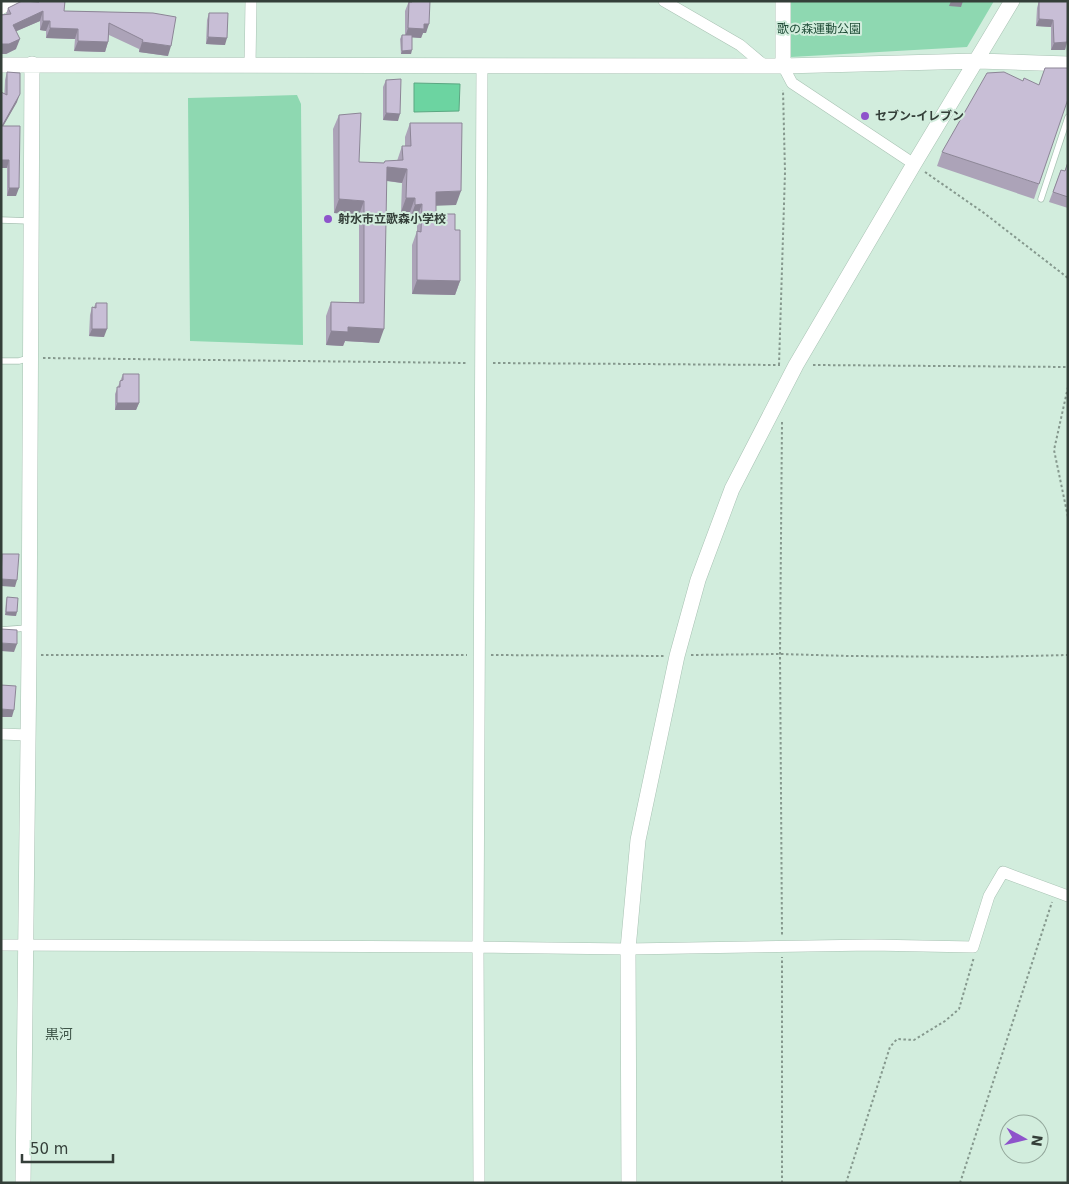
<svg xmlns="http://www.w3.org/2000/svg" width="1069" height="1184" font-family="'DejaVu Sans','Noto Sans JP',sans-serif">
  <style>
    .green { fill: #8ed8b1 }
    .water { fill: #6cd4a1; stroke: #5ba782 }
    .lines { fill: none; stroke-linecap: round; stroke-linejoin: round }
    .service-casing { stroke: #a8c2b3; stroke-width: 7 }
    .minor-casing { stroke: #a8c2b3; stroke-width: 12 }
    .tertiary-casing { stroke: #a8c2b3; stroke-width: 16 }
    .path { stroke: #85988d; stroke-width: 2; stroke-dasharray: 2.5 2.5; stroke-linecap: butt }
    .service { stroke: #fff; stroke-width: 5.5 }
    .minor { stroke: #fff; stroke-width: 11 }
    .tertiary { stroke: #fff; stroke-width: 15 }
    .wall { fill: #aca3b8 }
    .shaded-wall { fill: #8c8596 }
    .building { fill: #c8bed6; stroke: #8c8596 }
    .poi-dot { fill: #8e54cb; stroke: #d2eddd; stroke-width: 2 }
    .labels { text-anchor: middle; stroke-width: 4; stroke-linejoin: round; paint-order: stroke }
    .park-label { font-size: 12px; fill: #214d38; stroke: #d2eddd }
    .poi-label { font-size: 12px; font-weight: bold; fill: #343f39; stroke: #d2eddd; text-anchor: start }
    .neighbourhood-label { font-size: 14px; fill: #3f5649; stroke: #d2eddd }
  </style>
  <rect width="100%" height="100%" fill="#d2eddd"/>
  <path class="green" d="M791,1H994L967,47L791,57Z
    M297,95L301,104L303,345L190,341L188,98Z"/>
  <path class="water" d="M414,83L460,84L459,111L414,112Z"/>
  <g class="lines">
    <defs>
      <path id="service" d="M1041,199L1068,117
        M1,220L31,221
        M1,361H19L29,358
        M1,630L27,628"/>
      <path id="minor" d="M664,1L740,45L765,66
        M1,9L15,1
        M250,65L251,1
        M783,66L792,83L914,164
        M1,734L28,735
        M1,945L478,947L628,949L872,945L973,947L989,896L1003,872L1068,896
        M479,1183L478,947L482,66"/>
      <path id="tertiary" d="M1,65L783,66L977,61L1068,64
        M783,66V1
        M23,1183L29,655L32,64
        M629,1183L628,949L638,840L677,656L698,580L732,489L796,365L914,164L1012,1"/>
    </defs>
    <use href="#service" class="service-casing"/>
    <use href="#minor" class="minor-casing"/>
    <use href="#tertiary" class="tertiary-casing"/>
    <path class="path" d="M925,172L984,213L1068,278
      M43,358L468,363
      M493,363L780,365
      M779,365L785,172L783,90
      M813,365L1068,367
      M1068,387L1054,450L1068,517
      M782,422L780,654L782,935
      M41,655H467
      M491,655L664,656
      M691,655L780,654L850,656L986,657L1068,655
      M782,1183V957
      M846,1183L890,1047L897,1039L914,1040L945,1021L959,1009L974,957
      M960,1183L1052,902"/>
    <use href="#service" class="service"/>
    <use href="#minor" class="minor"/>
    <use href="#tertiary" class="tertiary"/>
  </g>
  <path class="wall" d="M37,1H65L64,11L153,13L168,56L139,52V49L109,35L108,42L105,52L74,51L75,39L46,38V31L40,30V21L16,31V49L6,54H1V15L6,14L8,8L37,2Z
    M409,1H430L426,33H423L421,38L412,37L411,54H401L400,39L402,35H405V11Z
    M1039,1H1068L1067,42L1065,50H1051V27L1036,26L1037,8Z
    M209,13L225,45L206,44L207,20Z
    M7,72L17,102L3,126L16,196H7V168H1L5,80Z
    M386,80L398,121L383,120V87Z
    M339,115L359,162L384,163L397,161L402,146H405V137L410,123L456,205H436V214L455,230L460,281L455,295L412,294V245L417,231V218L410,219V212H401L402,183L386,181L379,343L345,341L343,346L326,345V316L331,302H359V215L334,213L333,129Z
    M942,152L1039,184L1034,199L937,166Z
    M1068,161V208L1049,202L1061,170L1065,171Z
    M96,303L104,337L89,336L90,315L92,307H94Z
    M123,374L139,403L136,410H115V394Z
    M7,597L16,616L5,615L6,600Z"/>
  <path class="shaded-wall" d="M951,1H963L961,7L949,6Z
    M43,11L40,21L10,34L13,25Z
    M1039,19L1053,20L1051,27L1036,26Z
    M43,21H50L46,31L40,30Z
    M424,24H429L426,33H423L421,38L405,37L408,28Z
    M50,28L78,29L75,39L46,38Z
    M208,37L227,38L225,45L206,44Z
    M20,39L16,49L6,54H1V44Z
    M78,41L108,42L105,52L74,51Z
    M142,42L171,46L168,56L139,52Z
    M1067,42L1065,50H1051L1054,43Z
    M412,50L411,54H401L402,51Z
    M20,94L17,102L1,130V128Z
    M386,113L400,114L398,121L383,120Z
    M1,160H9L7,168H1Z
    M387,167L407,169L402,183L382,180Z
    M9,188H19L16,196H7Z
    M461,191L456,205L431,206L436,192Z
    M406,198H415L410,212H401Z
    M339,199L364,201L359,215L334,213Z
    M422,204L417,218L410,219L415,205Z
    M417,280L460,281L455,295L412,294Z
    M348,327L384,329L379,343L345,341L343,346L326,345L331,331Z
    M92,329H107L104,337L89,336Z
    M117,403H139L136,410H115Z
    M1,579L17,580L15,587L1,586Z
    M6,612H17L16,616L5,615Z
    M1,643L17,644L14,652L1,651Z
    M1,709L14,710L12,717H1Z"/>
  <path class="building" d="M22,1L39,2V1H65L64,11L153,13L176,17L171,46L142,42L143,40L109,23L108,42L78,41V29L50,28V21H43V11L13,25L20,39L9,44H1V15L11,14L8,8Z
    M412,1H430L429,24H424V29L408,28L409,2H412Z
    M1039,1H1068L1067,42L1054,43L1053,20L1039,19Z
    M209,13H228L227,38L208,37Z
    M402,35H412V50L402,51Z
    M1045,68H1068V99L1039,184L942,152L987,73L1004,72L1023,81L1024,78L1039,85Z
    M7,72L20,73V94L2,126H20L19,188H9V160H1V92L7,95Z
    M401,79L400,114L386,113V80Z
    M361,113L359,162L384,163L385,161L403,160L402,146H411L410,123H462L461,191L436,192V214H455V230H460V281L417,280V231L421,232L422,204L415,205V198H406L407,169L387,167L384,329L348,327V332L331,331V302L364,303V201L339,199V115Z
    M1068,162V197L1053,192L1061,170L1065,171Z
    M96,303H107V329H92V307L96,308Z
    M123,374H139V403H117V387H120V381L123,380Z
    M2,554H19L17,580L1,579Z
    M7,597L18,598L17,612H6Z
    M1,629L17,630V644L1,643Z
    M1,685L16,686L14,710L1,709Z"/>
  <g class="poi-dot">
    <circle cx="865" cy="116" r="5"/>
    <circle cx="328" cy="219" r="5"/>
  </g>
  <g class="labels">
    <g class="park-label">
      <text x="819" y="33">歌の森運動公園</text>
    </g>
    <g class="poi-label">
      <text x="875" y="120">セブン-イレブン</text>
      <text x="338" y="223">射水市立歌森小学校</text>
    </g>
    <g class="neighbourhood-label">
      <text x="59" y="1039">黒河</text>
    </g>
  </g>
  <rect width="1069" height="1184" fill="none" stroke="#343f39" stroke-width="5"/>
  <g transform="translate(1024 1139) rotate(98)"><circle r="24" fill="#d2eddd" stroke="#93a79b"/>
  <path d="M0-4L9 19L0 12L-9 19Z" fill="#8e54cb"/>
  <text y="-8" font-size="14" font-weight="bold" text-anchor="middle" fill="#343f39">N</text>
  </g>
  <path d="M22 1154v8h91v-8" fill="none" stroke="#343f39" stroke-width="2.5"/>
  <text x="30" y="1154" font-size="15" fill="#343f39" stroke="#d2eddd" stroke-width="4" paint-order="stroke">50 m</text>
</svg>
